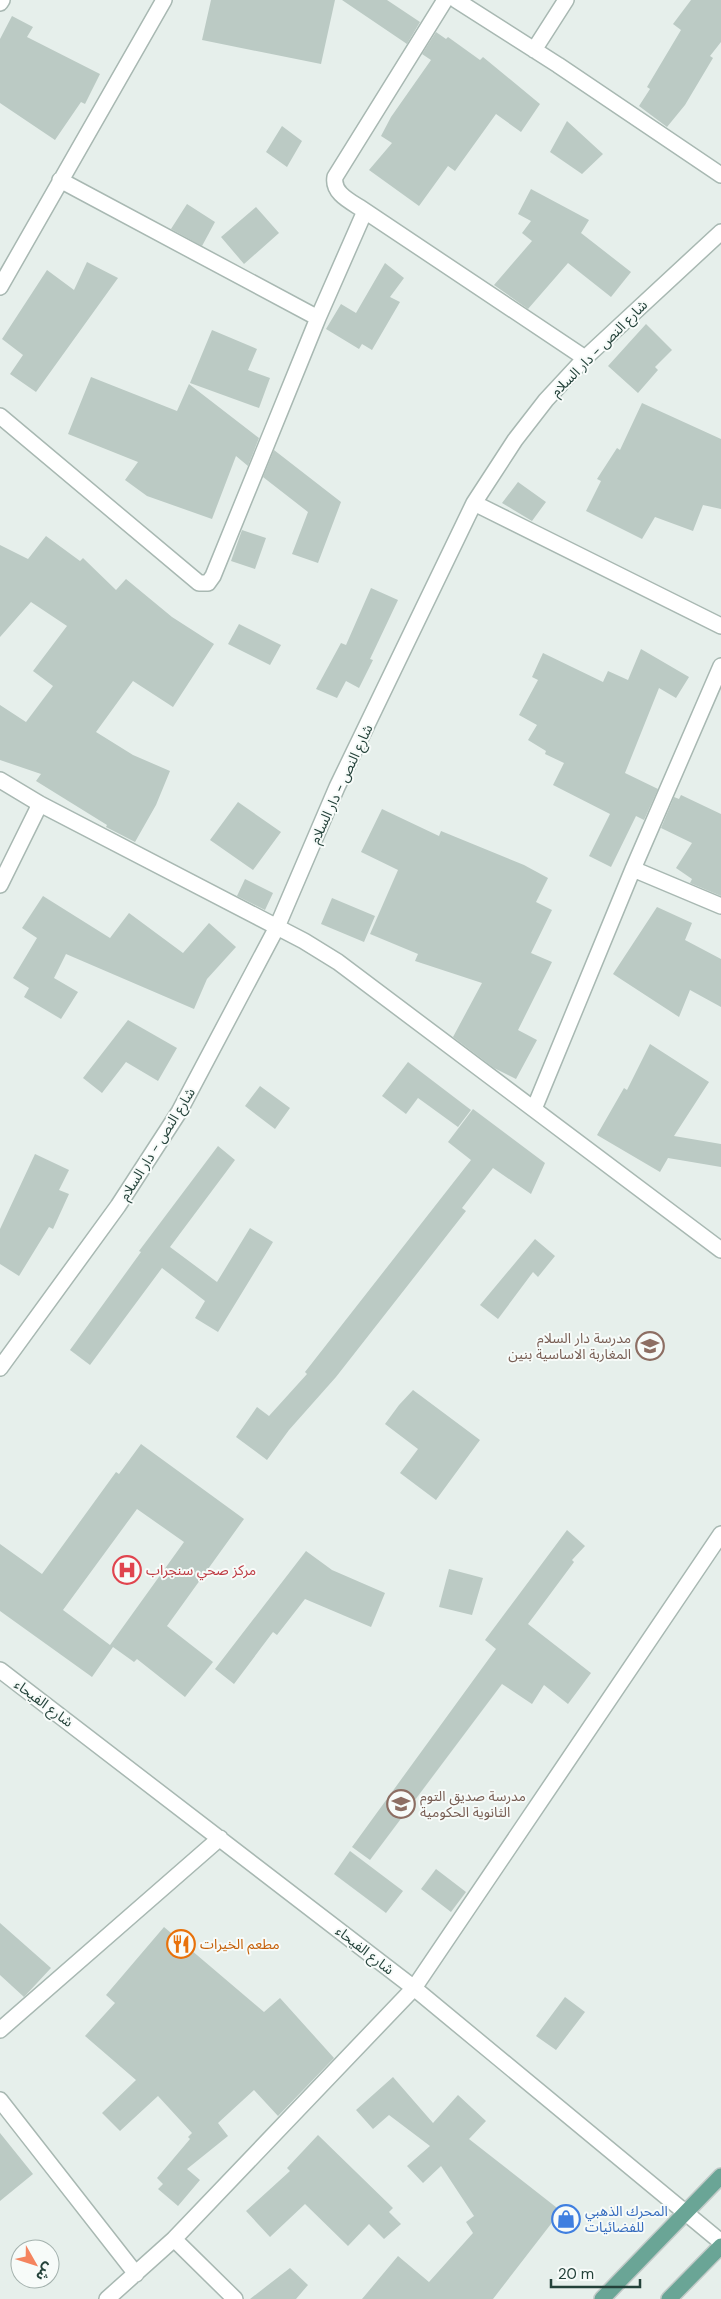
<svg xmlns="http://www.w3.org/2000/svg" width="721" height="2299" font-family="'DM Sans','Noto Sans Arabic',sans-serif">
  <style>
    .building { fill: #bbcac4; fill-rule: evenodd }
    .lines { fill: none; stroke-linecap: round; stroke-linejoin: round }
    .minor-casing { stroke: #a8b8b2; stroke-width: 18 }
    .major-casing { stroke: #c2cac8; stroke-width: 18 }
    .minor { stroke: #fff; stroke-width: 15 }
    .major { stroke: #6aa596; stroke-width: 15 }
    .labels { text-anchor: middle; stroke-width: 4; stroke-linejoin: round; paint-order: stroke }
    .street-label { font-size: 14px; fill: #24423a; stroke: #f7fbf9 }
    .education-label { font-size: 14px; fill: #785e54; stroke: #f7fbf9; text-anchor: end }
    .health-label { font-size: 14px; fill: #be3a42; stroke: #f7fbf9; text-anchor: start }
    .food-label { font-size: 14px; fill: #c56008; stroke: #f7fbf9; text-anchor: start }
    .shop-label { font-size: 14px; fill: #366cbe; stroke: #f7fbf9; text-anchor: start }
  </style>
  <rect width="100%" height="100%" fill="#e6efeb"/>
  <path class="building" d="M211,0H335L321,64L202,40Z
    M342,0H387L420,22L407,44Z
    M691,0H721V42L710,56L713,58L685,105L667,127L639,106L650,89L647,87L681,30L673,24Z
    M12,16L33,27L27,37L100,74L85,104L81,102L55,140L0,103V39Z
    M436,32L446,39L448,37L480,60L483,57L540,104L521,132L496,114L455,171L448,166L419,206L369,170L392,143L381,136L391,117L431,60L422,54Z
    M567,121L603,154L582,174L550,152Z
    M282,126L302,141L287,167L266,152Z
    M531,189L589,220L581,233L631,272L611,297L568,263L528,309L494,285L532,241L522,233L531,221L518,214Z
    M187,204L215,222L202,246L171,229Z
    M256,207L279,233L244,264L221,237Z
    M87,262L118,278L36,392L10,374L23,355L2,339L47,270L74,290Z
    M385,263L404,278L390,297L400,302L372,350L362,344L359,349L326,329L341,304L356,313Z
    M646,324L672,350L655,367L658,370L638,393L608,366Z
    M212,330L257,349L248,370L270,378L259,408L190,383Z
    M91,377L177,411L189,384L259,438L248,466L236,456L212,519L147,496L125,480L138,462L68,434Z
    M642,403L721,439V509L703,505L693,531L655,517L642,539L586,511L601,481L597,479L617,448L620,450Z
    M274,450L341,502L318,563L292,554L308,512L263,477Z
    M518,482L546,502L532,521L502,503Z
    M242,530L266,538L255,569L231,561Z
    M46,536L80,561L83,558L116,590L126,579L172,617L214,644L173,707L133,681L96,732L133,755L170,771L156,805L135,842L106,827L107,825L36,781L41,774L0,760V705L26,722L53,686L33,671L67,626L31,602L0,637V545L28,559Z
    M371,588L398,600L370,659L373,660L359,688L346,681L337,698L316,689L341,643L346,645Z
    M239,624L281,645L270,665L228,644Z
    M641,649L689,677L676,698L659,688L625,773L658,789L644,820L636,816L611,867L589,856L610,814L553,785L564,763L545,754L546,751L528,740L537,725L519,715L538,680L532,677L543,653L603,682L608,671L628,680Z
    M681,795L721,814V896L690,883L692,879L676,868L692,843L661,828L674,797L679,799Z
    M238,802L281,832L253,870L210,840Z
    M382,809L439,836L441,831L524,865L548,878L536,902L552,910L531,953L552,962L518,1030L537,1040L516,1079L494,1068L453,1037L482,983L415,961L418,954L370,934L398,870L361,852Z
    M245,879L273,893L265,910L237,896Z
    M43,896L110,938L129,913L183,953L209,923L236,947L207,979L194,1009L66,954L54,978L78,992L61,1019L24,997L29,988L13,978L37,938L22,928Z
    M332,898L375,916L364,942L321,924Z
    M657,907L692,923L685,940L721,959V1007L690,990L679,1017L613,974Z
    M128,1020L177,1048L158,1081L126,1062L102,1093L83,1078Z
    M650,1044L709,1082L674,1136L721,1144V1167L668,1158L660,1172L597,1135L624,1088L627,1090Z
    M408,1062L471,1110L458,1127L418,1098L406,1114L382,1096Z
    M260,1086L290,1108L275,1129L245,1106Z
    M473,1109L545,1163L531,1194L493,1168L462,1208L466,1211L336,1377L289,1430L267,1460L236,1437L257,1407L269,1416L307,1374L305,1372L471,1160L448,1142Z
    M218,1146L235,1160L170,1247L217,1282L250,1228L273,1242L218,1332L195,1318L205,1301L162,1268L90,1365L70,1350L141,1252L139,1251Z
    M35,1154L69,1170L59,1190L69,1194L53,1229L49,1227L19,1276L0,1264V1229Z
    M535,1239L555,1256L538,1277L533,1272L498,1319L480,1305Z
    M413,1390L480,1440L436,1500L400,1473L418,1449L385,1424L399,1405Z
    M141,1444L244,1519L167,1626L213,1662L185,1697L137,1659L134,1662L113,1647L92,1677L0,1611V1544L42,1574L116,1472L119,1474ZM137,1509L184,1542L110,1645L63,1610Z
    M567,1530L585,1546L572,1560L574,1562L528,1624L591,1673L568,1704L544,1685L532,1704L502,1684L370,1860L352,1847L496,1649L485,1640Z
    M306,1551L332,1570L385,1593L371,1627L305,1599L277,1635L273,1632L234,1684L215,1669Z
    M449,1569L483,1578L472,1615L439,1607Z
    M350,1851L403,1891L386,1913L334,1874Z
    M436,1869L466,1892L451,1912L421,1889Z
    M0,1923L51,1968L24,1997L0,1975Z
    M164,1927L264,2012L280,1998L334,2058L278,2116L254,2090L218,2123L228,2136L187,2169L200,2180L178,2206L158,2189L163,2184L157,2178L190,2139L188,2137L192,2133L158,2096L120,2131L102,2113L136,2080L85,2036L115,2003L106,1995Z
    M565,1997L585,2012L556,2050L536,2036Z
    M393,2077L433,2123L458,2095L486,2121L469,2139L561,2211L493,2299H362L398,2256L429,2282L473,2233L466,2222L474,2216L441,2166L423,2183L407,2166L430,2146L389,2115L373,2129L356,2110Z
    M0,2133L33,2174L0,2201Z
    M318,2135L393,2208L389,2212L401,2224L384,2239L369,2224L348,2246L305,2204L270,2237L246,2211L290,2171L287,2168Z
    M290,2268L308,2285L296,2299H250Z"/>
  <g class="lines">
    <defs>
      <path id="minor" d="M445,0L335,177C332,194 352,202 365,211L585,358
        M456,0L558,65L721,175
        M0,3L2,0
        M534,50L566,0
        M60,180L318,318
        M0,287L164,0
        M0,416L199,583H208L213,576L318,318L365,211
        M474,503L721,626
        M0,780L40,804L304,941L338,962L721,1250
        M633,869L721,906
        M0,885L40,804
        M534,1109L633,869L721,666
        M0,1368L118,1206L179,1112L277,927L337,787L474,503L515,440L546,400L585,358L721,232
        M0,1670L414,1988L721,2242
        M0,2030L220,1838
        M0,2100L136,2274
        M174,2239L235,2299
        M107,2299L174,2239L414,1988L721,1534"/>
      <path id="major" d="M602,2299L721,2176
        M669,2299L721,2246"/>
    </defs>
    <use href="#minor" class="minor-casing"/>
    <use href="#major" class="major-casing"/>
    <use href="#minor" class="minor"/>
    <use href="#major" class="major"/>
  </g>
  <defs>
    <symbol id="school-ring" viewBox="-11 -11 22 22"><circle r="9.5" fill="#f7fbf9" stroke="#8d6e63" stroke-width="1.5"/><path d="M0-5L7-2L0 1L-7-2ZM-4 1L0 2.5L4 1V4Q0 6-4 4Z" fill="#8d6e63"/></symbol>
    <symbol id="hospital-ring" viewBox="-11 -11 22 22"><circle r="9.5" fill="#f7fbf9" stroke="#e0444e" stroke-width="1.5"/><path d="M-5-5h3v3.5h4V-5h3V5h-3V1.5h-4V5h-3Z" fill="#e0444e"/></symbol>
    <symbol id="restaurant-ring" viewBox="-11 -11 22 22"><circle r="9.5" fill="#f7fbf9" stroke="#e8710a" stroke-width="1.5"/><path d="M-5-6h1v4h1v-4h1v4h1v-4h1v5L-1.5 .5V6h-2V.5L-5-1ZM5-6V6H3V1.5H1.5Q1.5-4 5-6Z" fill="#e8710a"/></symbol>
    <symbol id="shop-ring" viewBox="-11 -11 22 22"><circle r="9.5" fill="#f7fbf9" stroke="#3f7fe0" stroke-width="1.5"/><path d="M-5-2.5h2.3a2.7 3.5 0 0 1 5.4 0H5L5.5 6h-11ZM-1.5-2.5h3a1.5 2.3 0 0 0-3 0Z" fill="#3f7fe0"/></symbol>
  </defs>
  <g fill-rule="evenodd">
    <use href="#school-ring" x="634" y="1330" width="32" height="32"/>
    <use href="#hospital-ring" x="111" y="1554" width="32" height="32"/>
    <use href="#school-ring" x="385" y="1788" width="32" height="32"/>
    <use href="#restaurant-ring" x="165" y="1928" width="32" height="32"/>
    <use href="#shop-ring" x="550" y="2203" width="32" height="32"/>
  </g>
  <g class="labels">
    <g class="street-label">
      <text transform="translate(599 348) rotate(-45)" y="5">شارع النص - دار السلام</text>
      <text transform="translate(341 784) rotate(-65)" y="5">شارع النص - دار السلام</text>
      <text transform="translate(157 1144) rotate(-58)" y="5">شارع النص - دار السلام</text>
      <text transform="translate(44 1703) rotate(37)" y="5">شارع الفيحاء</text>
      <text transform="translate(365 1950) rotate(38)" y="5">شارع الفيحاء</text>
    </g>
    <g class="education-label">
      <text x="631" y="1343">مدرسة دار السلام<tspan x="631" dy="16">المغاربة الاساسية بنين</tspan></text>
      <text x="420" y="1801" text-anchor="start">مدرسة صديق التوم<tspan x="420" dy="16">الثانوية الحكومية</tspan></text>
    </g>
    <g class="health-label">
      <text x="146" y="1575">مركز صحي سنجراب</text>
    </g>
    <g class="food-label">
      <text x="200" y="1949">مطعم الخيرات</text>
    </g>
    <g class="shop-label">
      <text x="585" y="2216">المحرك الذهبي<tspan x="585" dy="16">للفضائيات</tspan></text>
    </g>
  </g>
  <g transform="translate(35 2264) rotate(129)"><circle r="24" fill="#f7fbf9" stroke="#a3b1ad"/>
  <path d="M0-4L9 19L0 12L-9 19Z" fill="#f4845f"/>
  <text y="-8" font-size="14" font-weight="bold" text-anchor="middle" fill="#24423a">ش</text>
  </g>
  <path d="M551 2279v8h89v-8" fill="none" stroke="#24423a" stroke-width="2.5"/>
  <text x="558" y="2279" font-size="15" fill="#24423a" stroke="#f7fbf9" stroke-width="4" paint-order="stroke">20 m</text>
</svg>
